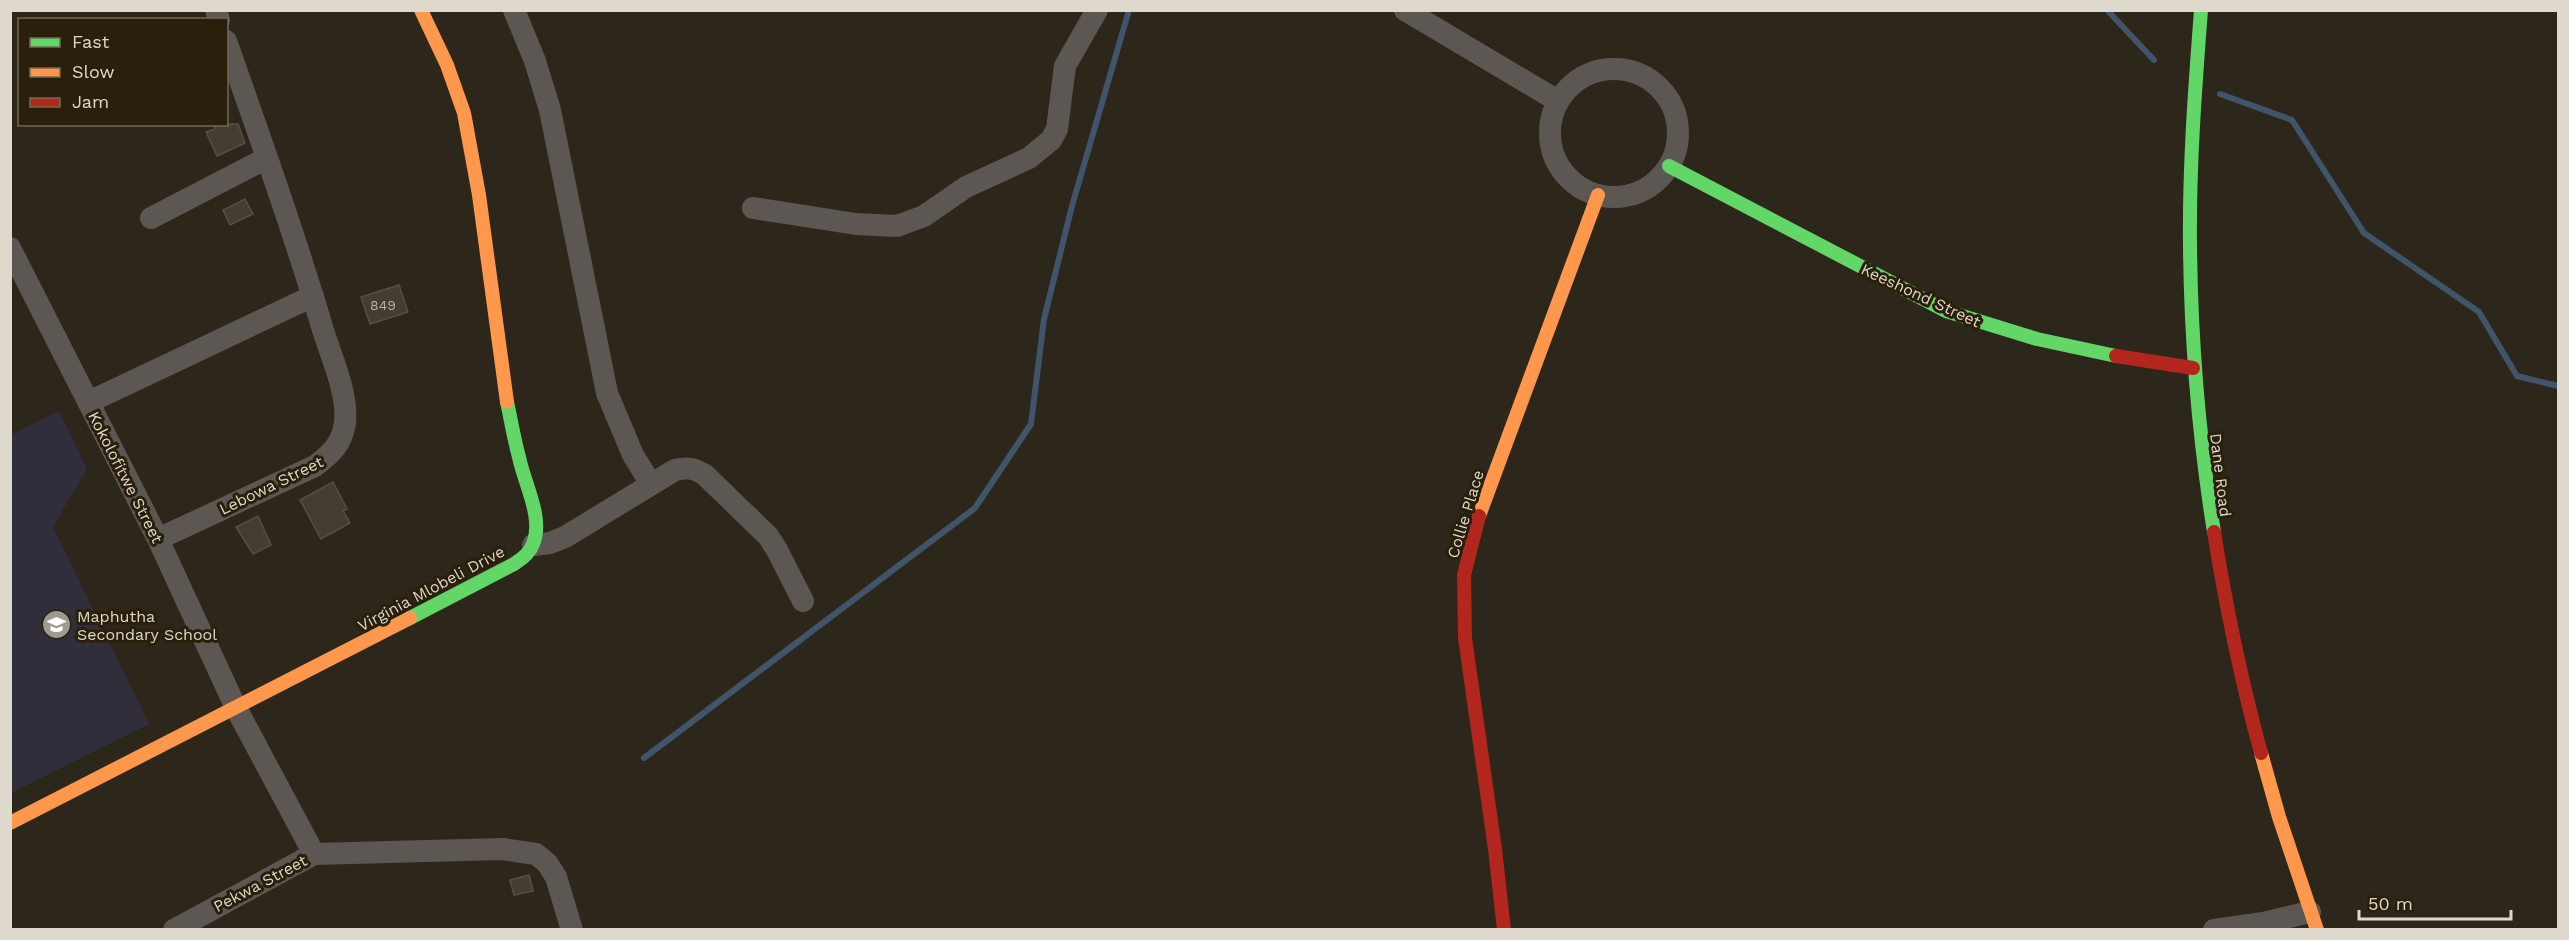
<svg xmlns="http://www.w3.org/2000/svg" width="2569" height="940" font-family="'Work Sans',sans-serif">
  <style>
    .education { fill: #312e3b }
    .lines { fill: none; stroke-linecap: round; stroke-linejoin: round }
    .stream { stroke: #40546c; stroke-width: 6 }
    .building { fill: #433d32; stroke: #554f46; stroke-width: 1.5 }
    .street { stroke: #5c5752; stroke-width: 22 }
    .fast { stroke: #63d668; stroke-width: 14 }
    .slow { stroke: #ff974d; stroke-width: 14 }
    .jam { stroke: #b3261e; stroke-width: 14 }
    .labels { text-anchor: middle; stroke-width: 6; stroke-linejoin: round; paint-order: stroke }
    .number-label { font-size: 14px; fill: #b8b1a6 }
    .street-label { font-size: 16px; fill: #dfd8cc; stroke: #291f0b }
    .poi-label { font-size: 16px; fill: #dfd8cc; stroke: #291f0b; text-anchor: start }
  </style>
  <rect width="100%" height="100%" fill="#2c261b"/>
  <path class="education" d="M59,411L87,469L53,527L149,724L11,793V435Z"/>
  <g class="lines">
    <path class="stream" d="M2107,10L2154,60
      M2220,94L2292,120L2364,233L2479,312L2517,376L2558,386
      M644,758L975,508L1031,424L1044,319L1072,206L1129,10"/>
  </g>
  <path class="building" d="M213,124H238L245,143L217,156L206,132L215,129Z
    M245,199L253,214L230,225L223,210Z
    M399,285L408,312L370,324L361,297Z
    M333,482L347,509L343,511L350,523L321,539L300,500Z
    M258,516L271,545L253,554L236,527Z
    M529,875L533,891L514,895L510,880Z"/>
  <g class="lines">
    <path class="street" d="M216,10L219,20
      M514,10L535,61L550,110L607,393L633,455L651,484
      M1405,10L1558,101
      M1550 133a64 64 0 1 1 128 0a64 64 0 1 1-128 0Z
      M753,208L856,224L897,226L924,216L966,187L1029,158L1051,140L1057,129L1065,66L1097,10
      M151,218L267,158
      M10,248L158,539L236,708L314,854
      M89,402L313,296
      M158,539L315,466C331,454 342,444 345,423C348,393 332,359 323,330C294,233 260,137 226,41
      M533,545L550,543L565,537L675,470C687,467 694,468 705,475L768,536L777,550L803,601
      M174,930L314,854L502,849L536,854L547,863L556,877L572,930
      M2214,930L2263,923L2310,912"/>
    <path class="fast" d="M2201,10C2195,89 2189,167 2190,247C2191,342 2199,438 2214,532
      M1669,166L1946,311L2037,339L2116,356
      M410,618L514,564C522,559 530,553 533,544C544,518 524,483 519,457C514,439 511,420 507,402"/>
    <path class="slow" d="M421,10L447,65L464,113L479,195L507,402
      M1479,516L1598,195
      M2261,753L2279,817L2317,930
      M10,823L410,618"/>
    <path class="jam" d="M2116,356L2193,368
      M1479,516L1464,575L1465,638L1495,849L1504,930
      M2214,532C2226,607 2241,680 2261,753"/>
  </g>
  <defs>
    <symbol id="school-disc" viewBox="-11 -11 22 22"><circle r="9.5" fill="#a09a8e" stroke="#291f0b"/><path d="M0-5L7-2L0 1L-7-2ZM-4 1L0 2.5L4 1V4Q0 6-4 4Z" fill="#fff"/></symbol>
  </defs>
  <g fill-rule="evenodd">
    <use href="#school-disc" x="40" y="608" width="33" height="33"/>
  </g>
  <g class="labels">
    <g class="number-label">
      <text x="383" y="310">849</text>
    </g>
    <g class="street-label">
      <text transform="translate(1921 295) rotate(25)" y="6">Keeshond Street</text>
      <text transform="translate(2221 475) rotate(83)" y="6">Dane Road</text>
      <text transform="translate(126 477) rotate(63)" y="6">Kokolofitwe Street</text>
      <text transform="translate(271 485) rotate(-26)" y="6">Lebowa Street</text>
      <text transform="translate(1465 514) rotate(-73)" y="6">Collie Place</text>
      <text transform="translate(431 588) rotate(-28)" y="6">Virginia Mlobeli Drive</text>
      <text transform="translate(260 883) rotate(-28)" y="6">Pekwa Street</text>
    </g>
    <g class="poi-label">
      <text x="77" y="622">Maphutha<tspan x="77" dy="18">Secondary School</tspan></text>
    </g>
  </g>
  <rect width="2569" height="940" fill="none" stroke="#dfd8cc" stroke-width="24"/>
  <rect x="18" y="18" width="210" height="108" fill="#291f0b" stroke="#726958" stroke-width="1.5"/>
  <rect x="30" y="38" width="30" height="9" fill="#63d668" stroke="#726958" stroke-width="1.5"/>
  <text x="72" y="48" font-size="18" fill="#dfd8cc">Fast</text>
  <rect x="30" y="68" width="30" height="9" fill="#ff974d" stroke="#726958" stroke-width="1.5"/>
  <text x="72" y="78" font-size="18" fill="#dfd8cc">Slow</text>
  <rect x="30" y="98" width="30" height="9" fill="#b3261e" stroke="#726958" stroke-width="1.5"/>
  <text x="72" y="108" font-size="18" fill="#dfd8cc">Jam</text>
  <path d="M2359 910v9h152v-9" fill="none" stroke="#dfd8cc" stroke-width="3"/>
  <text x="2368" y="910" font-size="18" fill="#dfd8cc" stroke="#291f0b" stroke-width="4.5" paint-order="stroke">50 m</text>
</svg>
